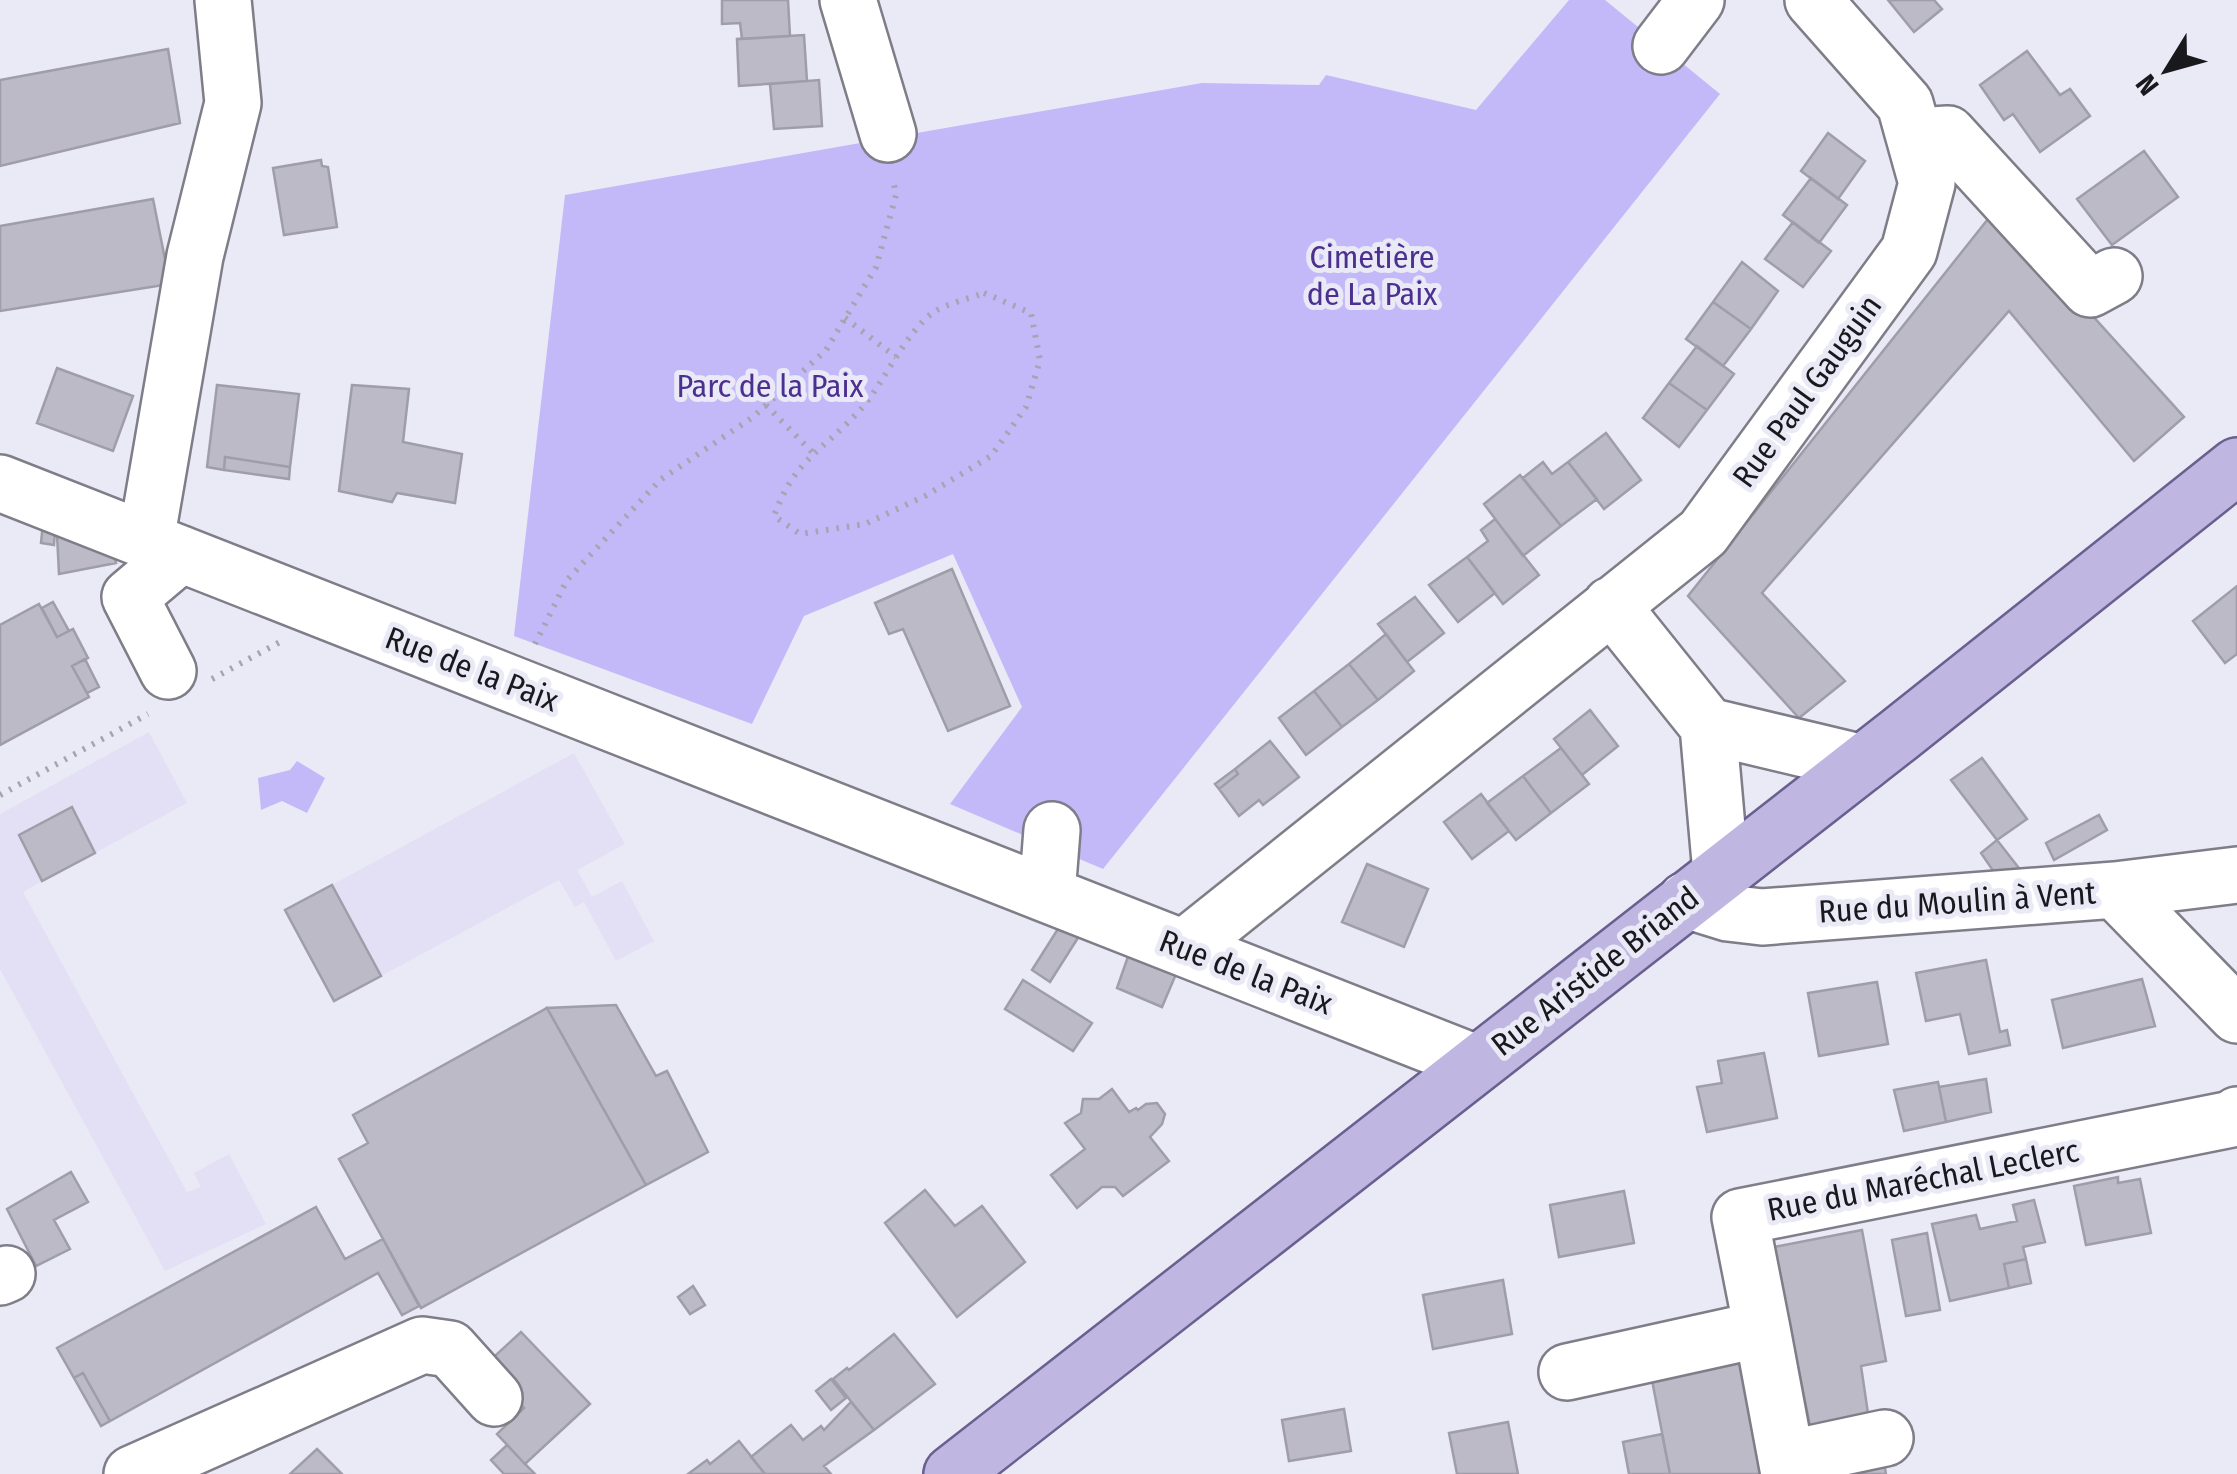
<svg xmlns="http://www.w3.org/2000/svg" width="2237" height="1474" font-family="'Fira Sans Condensed',sans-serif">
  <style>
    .built { fill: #e3e0f5 }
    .green { fill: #c3b9f9 }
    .building { fill: #bbbac6; stroke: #9f9da9; stroke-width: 2.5 }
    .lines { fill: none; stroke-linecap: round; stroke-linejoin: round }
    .minor-casing { stroke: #7e7d88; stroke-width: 60 }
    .major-casing { stroke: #69608f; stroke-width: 60 }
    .path { stroke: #a5a4af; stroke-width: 6; stroke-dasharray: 2.5 8; stroke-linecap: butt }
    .minor { stroke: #fff; stroke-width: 55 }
    .major { stroke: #bfb7e1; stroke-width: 55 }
    .labels { text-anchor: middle; stroke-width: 10; stroke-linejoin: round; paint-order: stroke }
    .park-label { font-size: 32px; fill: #4c3090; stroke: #eae9f6 }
    .street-label { font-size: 32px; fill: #19181d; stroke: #eae9f6 }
  </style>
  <rect width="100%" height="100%" fill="#eae9f6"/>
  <path class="built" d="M149,732L187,803L95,853L72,807L20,836L42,881L23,892L187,1192L201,1187L194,1173L229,1154L266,1224L165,1271L0,969V814Z
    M574,753L625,844L577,870L592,897L622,881L654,941L616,961L584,902L575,907L559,880L381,976L332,885Z"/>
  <path class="green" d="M1569,0H1605L1720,94L1103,869L950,804L1022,707L953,554L804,616L752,724L514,636L565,195L1202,83L1319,85L1326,75L1476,110Z
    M297,761L325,778L307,813L282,801L261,810L258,778L290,770Z"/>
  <path class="building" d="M722,0H788L790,36L742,39L740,23L722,24Z
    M1888,0H1934L1942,9L1914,32Z
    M804,35L807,81L739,86L737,39Z
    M168,49L180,123L0,166V80Z
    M2027,51L2060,95L2070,89L2090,116L2040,152L2013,114L2004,120L1980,85Z
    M819,80L822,126L774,129L770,84Z
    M1828,133L1865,161L1838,199L1801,171Z
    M2144,151L2178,197L2112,245L2077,199Z
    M321,160L322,166L328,167L337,227L284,235L273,168Z
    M1811,178L1847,205L1819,243L1783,215Z
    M153,199L170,284L0,311V226Z
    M1996,209L2184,417L2134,461L2009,311L1762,593L1845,681L1799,718L1688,596Z
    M1793,222L1831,251L1803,287L1765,259Z
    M1742,262L1778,291L1751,329L1713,302Z
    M1713,302L1751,329L1723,366L1686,339Z
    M1697,346L1734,374L1707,410L1669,383Z
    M57,368L133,396L113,451L37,423Z
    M1669,383L1707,410L1679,447L1643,418Z
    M217,385L299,394L290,467L225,457L224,470L207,467Z
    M352,385L409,389L403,442L462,454L455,503L397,493L392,502L339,491Z
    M1606,433L1641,480L1604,509L1568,462Z
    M225,457L290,467L289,479L224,470Z
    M1543,462L1552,474L1568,462L1597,499L1561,526L1523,478Z
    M1520,475L1561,526L1523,556L1484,504Z
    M44,512L56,515L54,545L41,543Z
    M56,515L109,537L116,563L59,574Z
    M1495,519L1539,575L1503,604L1467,557L1488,541L1481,530Z
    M1467,557L1495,593L1458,622L1429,585Z
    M952,569L1010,706L948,731L903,629L889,634L875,603Z
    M2237,586V654L2225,663L2193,621Z
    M1415,597L1444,633L1407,662L1378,624Z
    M53,602L69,631L57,637L42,608Z
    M39,604L57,637L73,629L88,658L72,666L89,697L0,745V625Z
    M1386,634L1414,671L1378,700L1349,664Z
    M85,659L99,687L87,693L72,666Z
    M1349,664L1378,700L1342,727L1314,691Z
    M1314,691L1342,727L1306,755L1279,718Z
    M1590,710L1618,746L1582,775L1554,739Z
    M1270,741L1299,777L1263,805L1259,800L1239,816L1219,789L1238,774L1235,769Z
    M1561,748L1589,784L1551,813L1523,776Z
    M1982,758L2027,819L1997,840L1951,780Z
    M1235,769L1238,774L1219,789L1215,784Z
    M1523,776L1551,813L1516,840L1487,803Z
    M1481,794L1509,831L1472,859L1444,822Z
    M72,807L95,853L42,881L19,835Z
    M2099,815L2107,830L2054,860L2046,843Z
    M1997,840L2022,872L1996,875L1981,853Z
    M1367,864L1428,889L1404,947L1342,922Z
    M332,885L381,976L334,1001L285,910Z
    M1063,921L1081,933L1050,982L1032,970Z
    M1131,948L1179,967L1162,1007L1117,988Z
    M1986,960L2000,1032L2007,1030L2010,1045L1969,1054L1960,1014L1926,1021L1916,973Z
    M2142,979L2155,1026L2063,1048L2052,1000Z
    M1023,980L1092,1023L1073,1051L1005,1009Z
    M1877,982L1888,1044L1819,1056L1808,993Z
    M616,1005L656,1076L667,1071L708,1152L646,1185L547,1008Z
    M547,1008L646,1185L421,1308L339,1159L368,1143L353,1115Z
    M1764,1053L1777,1118L1707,1132L1697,1087L1722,1083L1718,1061Z
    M1986,1079L1991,1112L1946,1122L1939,1087Z
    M1938,1082L1946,1122L1904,1131L1894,1090Z
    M1112,1089L1129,1112L1136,1108L1138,1110L1146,1104L1157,1103L1165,1114L1162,1124L1150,1137L1169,1161L1123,1196L1115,1187H1102L1077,1208L1051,1175L1085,1149L1065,1123L1081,1113L1083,1099H1099Z
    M71,1172L88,1202L54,1220L70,1249L36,1266L7,1209Z
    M2118,1177V1183L2140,1179L2151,1233L2086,1245L2074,1186Z
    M925,1190L955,1226L982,1206L1025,1262L957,1317L885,1223Z
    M1624,1191L1634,1243L1559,1257L1550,1205Z
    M2034,1200L2045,1242L2023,1247L2026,1259L2004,1264L2009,1288L1950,1301L1932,1224L1976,1215L1980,1229L2017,1221L2013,1205Z
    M316,1207L345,1259L383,1239L419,1306L402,1315L378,1273L110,1421L83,1373L74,1378L57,1348Z
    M1862,1230L1886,1361L1861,1366L1869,1420L1811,1431L1774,1247Z
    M1927,1233L1940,1310L1906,1316L1892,1240Z
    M2026,1259L2031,1283L2009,1288L2004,1264Z
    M1503,1280L1512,1334L1433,1349L1423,1295Z
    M693,1286L705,1305L690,1314L678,1297Z
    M521,1332L590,1404L525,1464L497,1434L524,1408L485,1365Z
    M894,1334L935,1384L874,1430L833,1379L847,1368L849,1370Z
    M1741,1358L1763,1474H1670L1651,1375Z
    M83,1373L110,1421L101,1426L74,1378Z
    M831,1379L846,1398L831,1410L816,1391Z
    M851,1402L874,1430L824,1466L831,1474H765L751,1457L791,1425L803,1440L821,1426L824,1430Z
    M1344,1409L1351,1451L1289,1461L1282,1420Z
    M1508,1422L1518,1474H1457L1449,1433Z
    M1662,1434L1670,1474H1629L1623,1442Z
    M739,1441L765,1474H688L707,1460L710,1464Z
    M507,1445L525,1464L535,1474H504L491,1460Z
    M317,1449L342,1474H290Z
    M1883,1457L1886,1474H1843Z"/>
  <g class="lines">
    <defs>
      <path id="minor" d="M848,0L888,134
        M1661,46L1696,0
        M1914,136L1948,134L2090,289L2114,276
        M0,483L1476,1063
        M146,541L195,256L233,103L223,0
        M1611,605L1708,726L1721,873
        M168,671L130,597L181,554
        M1708,726L1863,763
        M2115,890L2237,875
        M1047,894L1052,830
        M1686,900L1728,913L1762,917L2115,890L2237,1015
        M1184,948L1703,533L1909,251L1927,183L1905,104L1813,0
        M0,1277L7,1274
        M1762,1329L1789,1474
        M1567,1372L1762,1329L1740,1217L2232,1119L2237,1115
        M1787,1459L1885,1438
        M132,1474L422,1345L450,1349L494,1398"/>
      <path id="major" d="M952,1474L1899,735L2237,466"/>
    </defs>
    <use href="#minor" class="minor-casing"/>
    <use href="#major" class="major-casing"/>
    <path class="path" d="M984,293L1031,313L1040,360L1026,407L991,456L925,496L865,524L800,534L774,516C795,458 822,452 860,410C883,385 905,332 934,312C947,303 969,299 984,293Z
      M845,318L896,357
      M766,405L812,452
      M535,644L567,580L660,480L753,417L826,350L876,267L896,195L893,179
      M212,679L280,642
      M0,795L148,714"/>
    <use href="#minor" class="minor"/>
    <use href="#major" class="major"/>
  </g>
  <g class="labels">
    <g class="park-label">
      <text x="1372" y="268">Cimetière<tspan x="1372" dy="37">de La Paix</tspan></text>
      <text x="770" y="397">Parc de la Paix</text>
    </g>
    <g class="street-label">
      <text transform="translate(1807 391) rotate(-54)" y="11">Rue Paul Gauguin</text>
      <text transform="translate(472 669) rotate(21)" y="11">Rue de la Paix</text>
      <text transform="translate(1957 902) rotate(-4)" y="11">Rue du Moulin à Vent</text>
      <text transform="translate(1595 971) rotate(-38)" y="11">Rue Aristide Briand</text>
      <text transform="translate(1246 972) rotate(21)" y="11">Rue de la Paix</text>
      <text transform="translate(1923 1180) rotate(-11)" y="11">Rue du Maréchal Leclerc</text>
    </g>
  </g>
  <g transform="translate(2167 70) rotate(233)" stroke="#eae9f6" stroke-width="8" paint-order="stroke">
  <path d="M0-8L18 38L0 25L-18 38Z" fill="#19181d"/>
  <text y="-15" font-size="28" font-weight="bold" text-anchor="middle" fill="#19181d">N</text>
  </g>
</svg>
